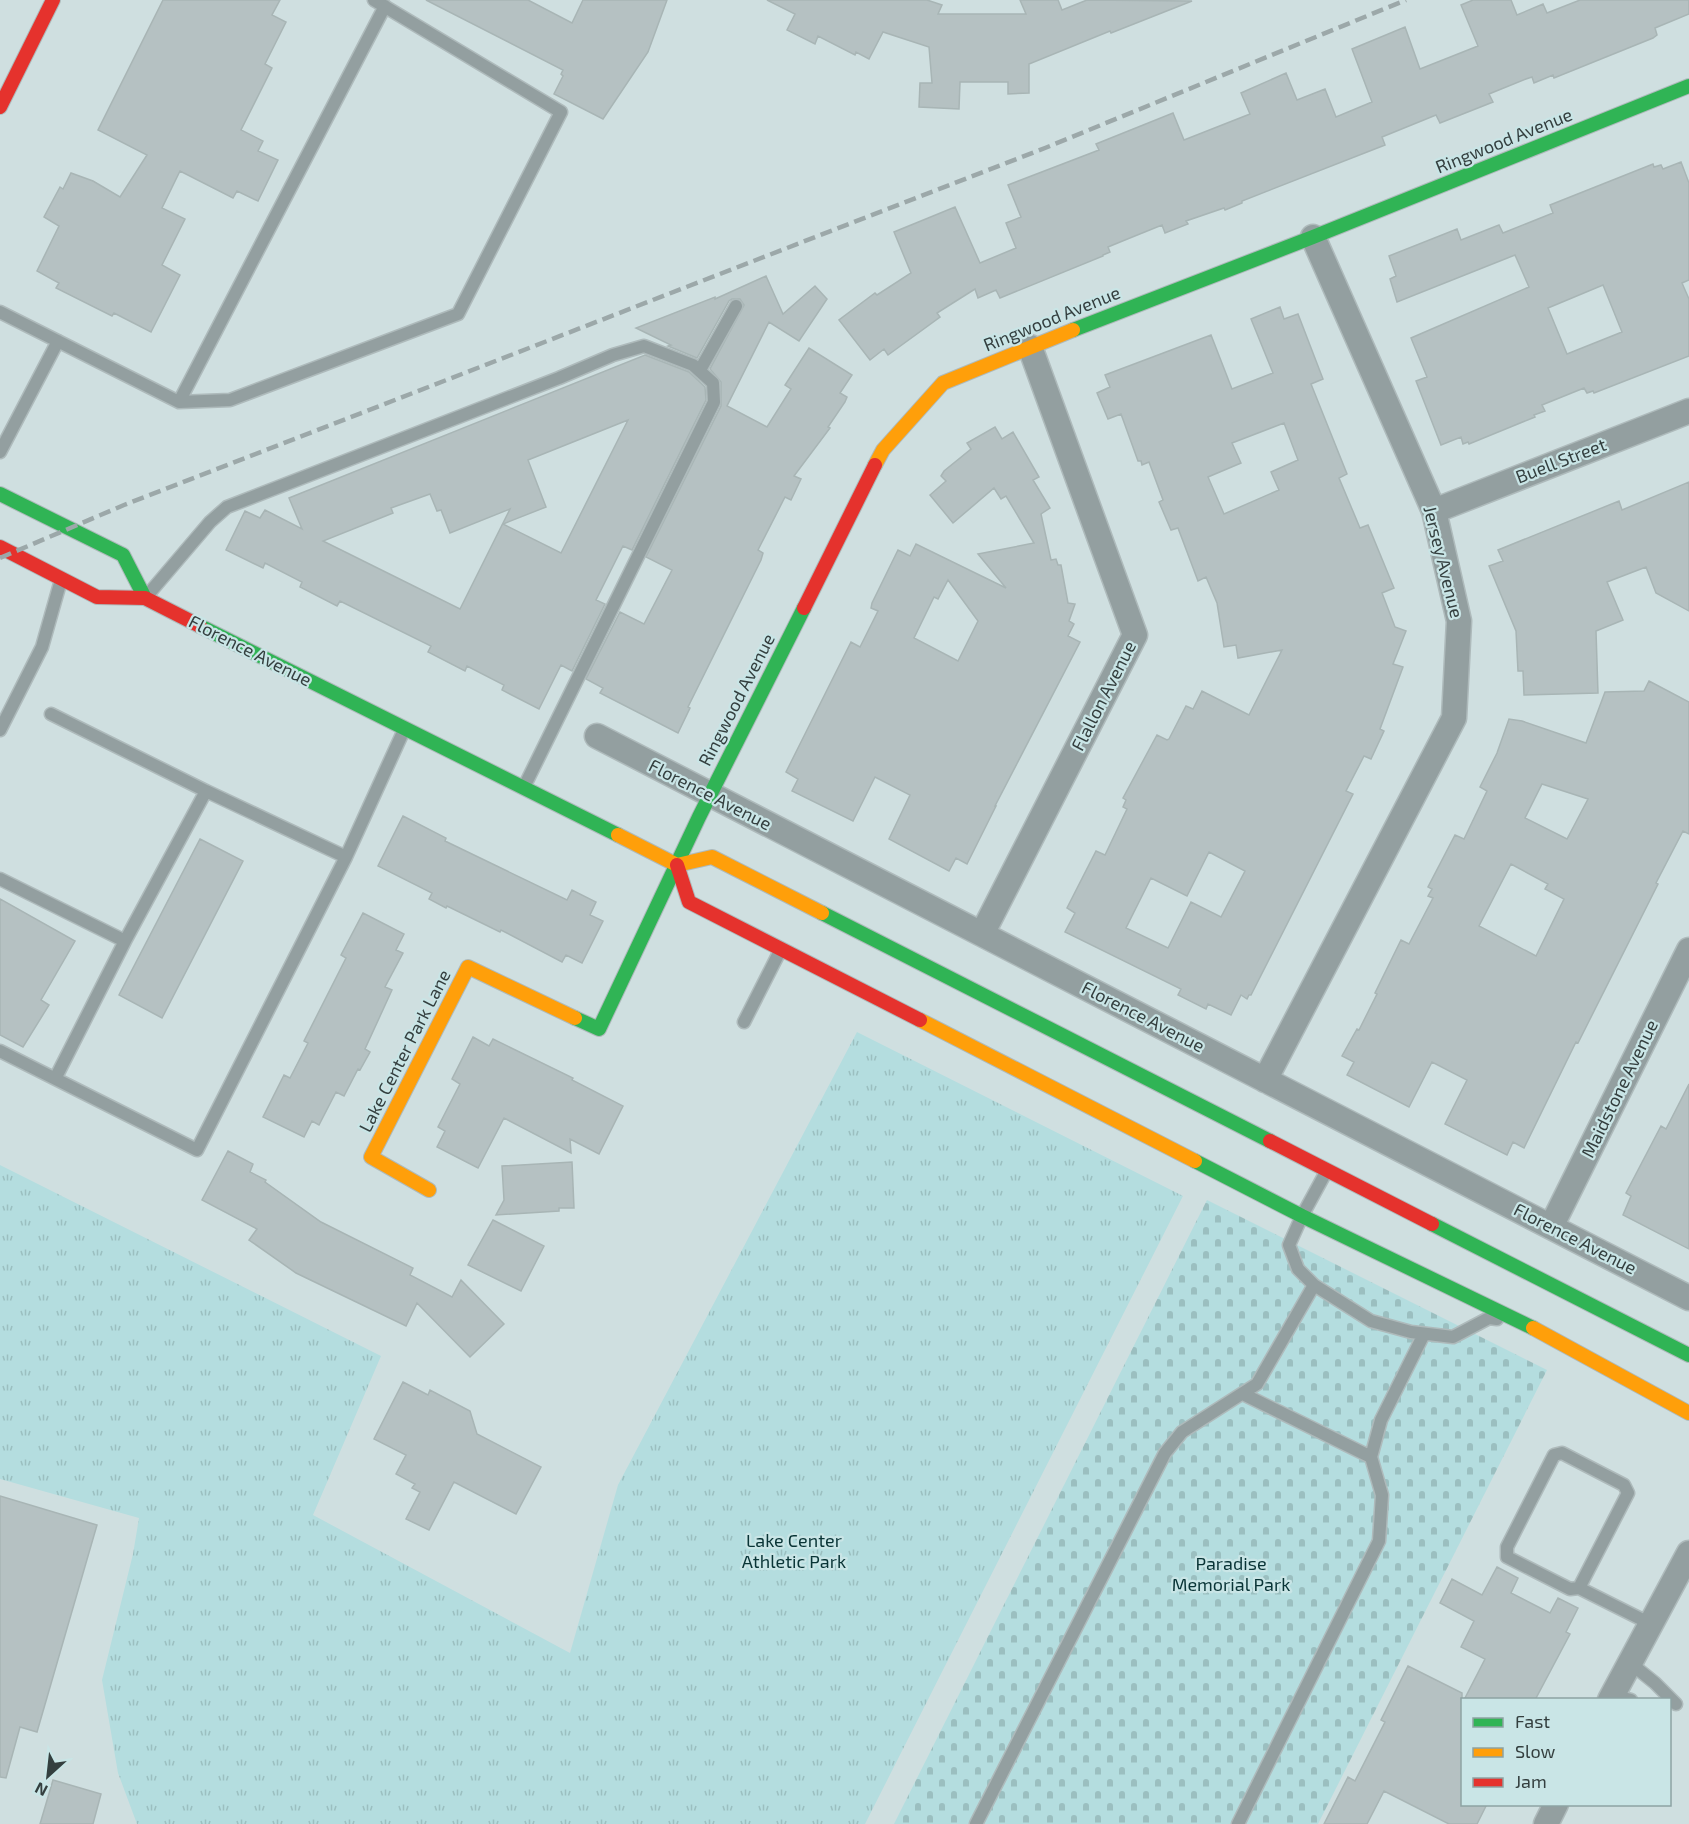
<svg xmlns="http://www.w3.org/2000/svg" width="1689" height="1824" font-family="'Exo 2',sans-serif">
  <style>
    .grass { fill: url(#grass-tufts) }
    .cemetery { fill: url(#cemetery-stones) }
    .building { fill: #b5c1c2; stroke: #a8b5b5; stroke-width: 1.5; fill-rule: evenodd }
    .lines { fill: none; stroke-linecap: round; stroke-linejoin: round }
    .lane-casing { stroke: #aebabb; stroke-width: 15 }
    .street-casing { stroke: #aebabb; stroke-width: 27 }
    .fast-casing { stroke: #aebabb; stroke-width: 16 }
    .slow-casing { stroke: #aebabb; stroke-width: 16 }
    .jam-casing { stroke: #aebabb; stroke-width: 16 }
    .lane { stroke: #939fa0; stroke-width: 12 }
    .street { stroke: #939fa0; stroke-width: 24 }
    .fast { stroke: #30b455; stroke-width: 14 }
    .slow { stroke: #ff9f0a; stroke-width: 14 }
    .jam { stroke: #e5322d; stroke-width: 14 }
    .rail { stroke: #9ca8a9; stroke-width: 4.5; stroke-dasharray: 12 6; stroke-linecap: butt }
    .labels { text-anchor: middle; stroke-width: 4.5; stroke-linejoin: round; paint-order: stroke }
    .street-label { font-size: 18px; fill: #343f3f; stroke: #c9e5e6 }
    .park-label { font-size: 18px; fill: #093436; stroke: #c9e5e6 }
  </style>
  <defs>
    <pattern id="grass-tufts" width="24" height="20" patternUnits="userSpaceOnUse" patternTransform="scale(1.5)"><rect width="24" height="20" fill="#b4dddf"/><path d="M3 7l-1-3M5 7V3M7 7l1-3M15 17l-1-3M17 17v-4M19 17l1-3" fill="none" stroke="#9bbfc0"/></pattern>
    <pattern id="cemetery-stones" width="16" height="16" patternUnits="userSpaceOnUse" patternTransform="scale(1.5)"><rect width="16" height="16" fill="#b4dddf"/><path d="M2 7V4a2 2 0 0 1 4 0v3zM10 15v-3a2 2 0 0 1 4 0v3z" fill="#9bbfc0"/></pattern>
  </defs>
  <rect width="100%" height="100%" fill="#cfdfe0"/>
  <path class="grass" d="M857,1032L1183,1196L865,1824H137L118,1773L102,1680L133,1554L139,1518L0,1479V1165L381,1356L313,1515L570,1653L618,1485Z"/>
  <path class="cemetery" d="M1207,1200L1547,1370L1318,1824H894Z"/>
  <path class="building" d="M163,0H280L272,15L286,22L265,64L272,68L241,130L263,141L258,151L278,160L258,201L237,191L233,198L180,171L162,208L185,219L162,265L180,275L151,332L114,313L112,316L56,288L59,283L37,271L59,226L44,217L60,187L63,189L71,173L93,181L120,197L147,155L98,130Z
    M426,0H528L572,23L583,0H667L648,52L603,119L554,94L563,76L561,74L563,70Z
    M767,0H927L942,5L938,14H1026L1020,0H1058L1062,10L1087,0L1192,1L1111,33L1110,31L1029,64V93L1008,94V82H960L959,109L919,107L920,83H932L929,47L883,32L869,59L856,52L855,55L818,36L815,44L787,30L795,14Z
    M1473,0H1511L1517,15L1543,4L1547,13L1580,0H1689V14L1655,28L1657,35L1653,38L1554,78L1553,75L1534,83L1532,77L1526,79L1489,94L1493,102L1440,123L1436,115L1382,137L1385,145L1242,201V203L1225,210L1224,208L1186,221L1188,224L1165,233L1162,225L1125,240L1108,247L1110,252L1103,255V256L1000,298L996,290L978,298L975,289L937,313L940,317L888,355L884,349L870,360L839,320L875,293L877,295L911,273L894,232L955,207L980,263L1016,248L1006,223L1021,217L1008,185L1099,150L1096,144L1173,113L1184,140L1250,114L1241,93L1286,73L1297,100L1325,89L1336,117L1372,102L1352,49L1405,27L1420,69L1478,46L1461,5Z
    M1681,162L1689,183V280L1682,283L1689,299V356L1594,393L1593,391L1587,393L1584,388L1542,405L1545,411L1534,415L1535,417L1469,444L1468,442L1463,444L1461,437L1441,445L1416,381L1427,377L1411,338L1529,287L1515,255L1397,302L1390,279L1396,276L1389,256L1457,229L1461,240L1499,225L1503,233L1553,213L1550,205L1653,164L1654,167L1661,165L1663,169ZM1603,285L1622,332L1567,354L1548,308Z
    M766,276L783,314L815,286L827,299L799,341L769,322L727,406L767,427L791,389L785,385L809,348L852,375L840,393L847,397L845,402L828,427L830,428L794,476L801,479L791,500L785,497L758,550L763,553L761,560L688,707L690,708L678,733L600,693L603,688L586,679L620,612L644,624L672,570L646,557L721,406V382L710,369L744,305L740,299H732L729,301L697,358L668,346L671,345L636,328L715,297V299Z
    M1280,307L1284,319L1298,314L1323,379L1311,384L1347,474L1339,478L1360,528L1368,525L1394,588L1382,593L1395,627L1406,631L1393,664L1403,667L1380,729L1384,731L1371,759L1364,756L1346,791L1353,794L1251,995H1249L1247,999L1241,995L1231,1015L1208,1004L1206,1009L1178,995L1181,989L1065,932L1075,913L1067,908L1096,851L1105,855L1127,809L1123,807L1126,800L1123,798L1157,735L1167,740L1169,739L1186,706L1193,709L1202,691L1249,715L1282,650L1238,658L1236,645L1224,647L1217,603L1206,577L1198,581L1178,528L1171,530L1159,502L1163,500L1149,462L1142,465L1141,461H1138L1121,414L1108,419L1097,393L1110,387L1105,375L1211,335L1232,389L1273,373L1251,319ZM1284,423L1298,460L1271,472L1279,490L1224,514L1208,477L1241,463L1232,443ZM1209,852L1245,871L1221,917L1191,902L1168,948L1126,928L1151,878L1187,896Z
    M645,355L689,372L705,387L706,400L632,550L623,546L596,600L605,604L572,671L561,665L539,709L502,690L504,685L467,666L465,671L428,652L431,646L340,601L337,606L300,587L302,582L265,563L263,568L226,550L245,511L260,518L265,510L302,529L289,498ZM628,420L561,553L503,524L546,507L528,460ZM430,494L437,511L441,510L450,533L510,509L460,609L323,541L393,513L391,508Z
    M995,427L1002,439L1013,432L1039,477L1033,480L1050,508L1041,514L1051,560L1056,559L1058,565H1061L1068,603L1075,604L1069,621L1074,624L1068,636L1080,642L995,806H996L967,864L956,858L949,871L889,839L910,795L875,777L853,821L792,791L798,779L786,772L851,642L860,647L878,611L871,608L872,603L898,550L910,556L916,544L1006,588L978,554L1034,543L1006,496L1001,499L994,488L953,523L930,495L946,481L941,476L944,471L971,449L967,443ZM948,580L978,621L958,661L914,638L934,597L938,599Z
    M1689,482V611L1656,593L1646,567L1607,582L1623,620L1596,631L1598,693L1524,695L1523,671H1518L1516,631L1489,566L1503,561L1498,550L1619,501L1622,510Z
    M1649,681L1689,702V834L1683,831L1656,883L1658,884L1578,1043L1576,1042L1524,1148L1513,1142L1507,1155L1445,1124L1467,1080L1432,1062L1409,1107L1347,1075L1354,1062L1342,1056L1357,1029L1359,1030L1377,994L1375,993L1401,940L1409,944L1433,898L1428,896L1432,889L1428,887L1455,835L1464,839L1487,791L1480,787L1497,753L1509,719L1522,721L1586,743L1605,692L1644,691ZM1542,784L1588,799L1567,839L1525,818ZM1511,864L1548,884L1545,889L1564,899L1536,956L1479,926Z
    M403,816L446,838L445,841L567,900L572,890L596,902L590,915L603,921L582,963L566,955L562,962L501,930L500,932L447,906L446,908L429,899L432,893L378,866Z
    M200,839L243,861L162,1018L119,995Z
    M0,899L75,941L41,1000L49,1005L23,1047L0,1035Z
    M363,913L404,934L396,950L403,953L385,987L392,990L365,1049L370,1052L360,1070L358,1069L344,1096L336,1092L319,1125L312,1121L304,1137L263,1117L284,1075L290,1078L308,1043L304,1041L346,958L341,955Z
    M473,1037L489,1046L493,1039L573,1078L572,1080L623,1106L599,1154L570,1139L571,1153L504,1118L478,1168L437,1147L445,1131L438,1127L460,1084L452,1079Z
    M1689,1084V1249L1623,1215L1631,1196L1626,1193L1661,1126L1666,1129Z
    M228,1151L253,1164L250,1172L266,1180L265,1182L321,1222L413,1268L410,1275L452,1297L461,1280L504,1324L470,1357L417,1303L406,1326L296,1273L249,1240L257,1229L202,1200Z
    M572,1162L574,1208H559V1211L496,1215L504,1200L502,1166Z
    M493,1220L544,1246L521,1291L468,1265Z
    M403,1382L428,1395L430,1390L470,1411L477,1434L541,1467L516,1514L454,1482L429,1530L406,1519L420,1492L412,1488L415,1484L396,1474L406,1455L374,1439Z
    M0,1496L97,1525L37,1732L20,1727L6,1778L0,1777Z
    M1497,1567L1518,1578L1511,1593L1550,1613L1558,1598L1578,1608L1566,1632L1570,1634L1535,1700H1464L1485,1659L1461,1647L1474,1621L1440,1603L1452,1579L1482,1595Z
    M1408,1666L1462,1693V1804H1487L1477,1824H1449L1384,1791L1367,1824H1324L1348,1777L1355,1781L1385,1722L1381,1720Z
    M53,1780L101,1794L93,1824H40Z"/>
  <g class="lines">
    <defs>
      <path id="lane" d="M0,312L179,402L230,400L458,314L561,112L374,0
        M700,370L736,306
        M179,402L385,6
        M0,452L58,341
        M146,597L210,522L227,507L559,378L613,355L644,346L693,365L713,383L714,402L524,787
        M51,714L206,791L125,941L56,1077
        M0,730L42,647L61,580
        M206,791L346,857
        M0,879L125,941
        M744,1022L780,951
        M0,1051L197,1150L346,857L404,730
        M1326,1172L1302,1216L1289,1245L1298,1269L1314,1285L1371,1321L1411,1332L1453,1337L1489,1318L1497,1319
        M1243,1394L1371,1457
        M1579,1588L1628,1493L1624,1485L1562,1453L1554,1455L1507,1547V1557L1570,1589L1579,1588L1651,1624
        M1629,1662L1655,1683L1676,1704
        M1612,1695L1631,1700
        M976,1824L1165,1453L1182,1432L1257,1384L1314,1285
        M1238,1824L1379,1541L1382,1495L1371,1457L1381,1420L1424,1334"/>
      <path id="street" d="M1434,511L1689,411
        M597,736L1689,1298
        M982,934L1135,635L1030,347
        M1265,1080L1454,718L1459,621L1434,511L1313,237
        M1551,1227L1689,950
        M1610,1700L1689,1553
        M1546,1824L1556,1804"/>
      <path id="fast" d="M1073,330L1313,237L1689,86
        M0,494L123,555L145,598
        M200,626L618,835
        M822,913L1270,1141
        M575,1018L599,1029L699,817L804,608
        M1195,1161L1302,1216L1533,1328
        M1432,1224L1689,1355"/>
      <path id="slow" d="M875,465L883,450L943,383L1073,330
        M618,835L677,865L712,857L822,913
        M920,1020L1195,1161
        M429,1190L371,1157L468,967L575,1018
        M1533,1328L1689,1413"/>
      <path id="jam" d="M0,107L53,0
        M0,547L97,597L145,598L200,626
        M804,608L875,465
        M677,865L689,902L920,1020
        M1270,1141L1432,1224"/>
    </defs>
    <use href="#lane" class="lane-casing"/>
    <use href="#street" class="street-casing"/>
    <use href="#fast" class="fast-casing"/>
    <use href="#slow" class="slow-casing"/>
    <use href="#jam" class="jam-casing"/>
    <use href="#lane" class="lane"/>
    <use href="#street" class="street"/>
    <use href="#fast" class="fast"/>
    <use href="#slow" class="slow"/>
    <use href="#jam" class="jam"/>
    <path class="rail" d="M0,558L124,505L1045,148L1406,0"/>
  </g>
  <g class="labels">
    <g class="street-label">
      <text transform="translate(1504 141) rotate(-22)" y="6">Ringwood Avenue</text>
      <text transform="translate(1052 319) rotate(-22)" y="6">Ringwood Avenue</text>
      <text transform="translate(1561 461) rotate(-21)" y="6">Buell Street</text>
      <text transform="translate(1443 562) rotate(76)" y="6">Jersey Avenue</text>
      <text transform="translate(250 651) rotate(27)" y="6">Florence Avenue</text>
      <text transform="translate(1104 696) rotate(-63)" y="6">Flallon Avenue</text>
      <text transform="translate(737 700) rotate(-63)" y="6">Ringwood Avenue</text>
      <text transform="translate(710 795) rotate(27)" y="6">Florence Avenue</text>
      <text transform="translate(1143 1017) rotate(27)" y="6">Florence Avenue</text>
      <text transform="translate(405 1051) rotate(-63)" y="6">Lake Center Park Lane</text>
      <text transform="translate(1620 1089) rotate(-64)" y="6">Maidstone Avenue</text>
      <text transform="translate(1575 1239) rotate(27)" y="6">Florence Avenue</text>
    </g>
    <g class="park-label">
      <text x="794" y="1547">Lake Center<tspan x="794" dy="21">Athletic Park</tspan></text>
      <text x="1231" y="1570">Paradise<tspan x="1231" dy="21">Memorial Park</tspan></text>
    </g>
  </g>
  <rect x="1461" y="1698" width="210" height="108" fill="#c9e5e6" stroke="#8da3a3" stroke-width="1.5"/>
  <rect x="1473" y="1718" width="30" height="9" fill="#30b455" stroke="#8da3a3" stroke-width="1.5"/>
  <text x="1515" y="1728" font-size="18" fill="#343f3f">Fast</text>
  <rect x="1473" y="1748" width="30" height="9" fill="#ff9f0a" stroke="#8da3a3" stroke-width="1.5"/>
  <text x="1515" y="1758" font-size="18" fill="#343f3f">Slow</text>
  <rect x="1473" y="1778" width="30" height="9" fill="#e5322d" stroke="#8da3a3" stroke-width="1.5"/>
  <text x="1515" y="1788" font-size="18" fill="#343f3f">Jam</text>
  <g transform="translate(48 1776) rotate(207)" stroke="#c9e5e6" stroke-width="4.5" paint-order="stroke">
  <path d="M0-4.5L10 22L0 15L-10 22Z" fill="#343f3f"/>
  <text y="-9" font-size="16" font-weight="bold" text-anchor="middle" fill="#343f3f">N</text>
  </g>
</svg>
